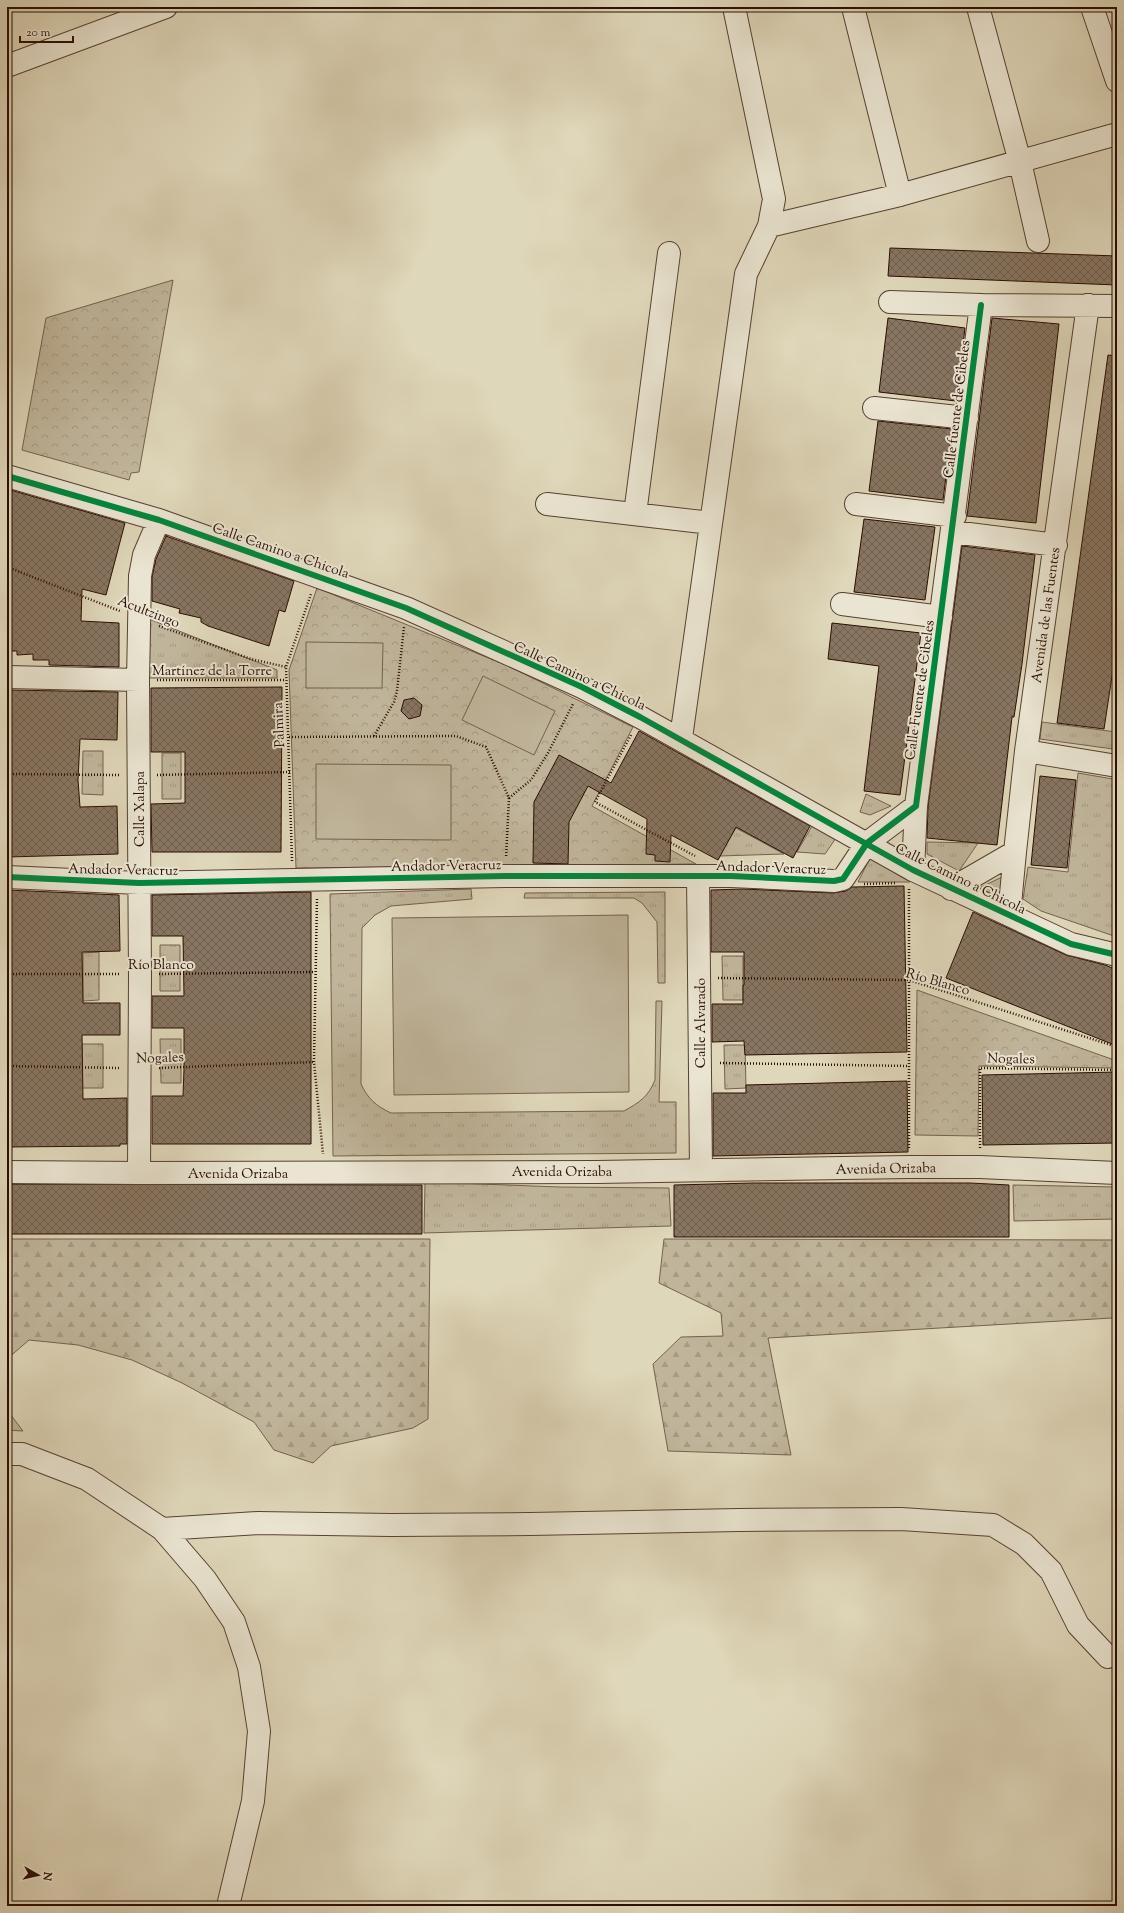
<svg xmlns="http://www.w3.org/2000/svg" width="1124" height="1913" font-family="'Sorts Mill Goudy',serif">
  <style>
    .grass { fill: url(#grass-tufts); stroke: #75614e }
    .forest { fill: url(#forest-firs); stroke: #75614e }
    .park { fill: url(#park-crowns); stroke: #75614e }
    .pitch { fill: #c0b59b; stroke: #75614e }
    .building { fill: url(#building-cross-hatch); stroke: #2a0d02 }
    .lines { fill: none; stroke-linecap: round; stroke-linejoin: round }
    .minor-casing { stroke: #574030; stroke-width: 24 }
    .path { stroke: #2a0d02; stroke-width: 2.5; stroke-dasharray: 1 2; stroke-linecap: butt }
    .minor { stroke: #eae5d2; stroke-width: 22 }
    .cycleway-casing { stroke: #eae5d2; stroke-width: 8 }
    .cycleway { stroke: #00873e; stroke-width: 6 }
    .labels { text-anchor: middle; stroke-width: 4; stroke-linejoin: round; paint-order: stroke }
    .street-label { font-size: 14px; fill: #2a0d02; stroke: #eae5d2 }
  </style>
  <defs>
    <pattern id="grass-tufts" width="24" height="20" patternUnits="userSpaceOnUse"><rect width="24" height="20" fill="#c0b59b"/><path d="M3 7l-1-3M5 7V3M7 7l1-3M15 17l-1-3M17 17v-4M19 17l1-3" fill="none" stroke="#a59a84"/></pattern>
    <pattern id="forest-firs" width="22" height="20" patternUnits="userSpaceOnUse"><rect width="22" height="20" fill="#c0b59b"/><path d="M5 1l3.5 6h-7zM16 11l3.5 6h-7z" fill="#a59a84"/></pattern>
    <pattern id="park-crowns" width="20" height="18" patternUnits="userSpaceOnUse"><rect width="20" height="18" fill="#c0b59b"/><path d="M2 6a3 3 0 1 1 6 0M12 15a3 3 0 1 1 6 0" fill="none" stroke="#a59a84"/></pattern>
    <pattern id="building-cross-hatch" width="8" height="8" patternUnits="userSpaceOnUse"><rect width="8" height="8" fill="#887662"/><path d="M0 0l8 8M0 8l8-8" fill="none" stroke="#6f5f4f"/></pattern>
  </defs>
  <rect width="100%" height="100%" fill="#dfd7ba"/>
  <filter id="stains"><feTurbulence type="fractalNoise" baseFrequency=".005" numOctaves="4"/><feColorMatrix values="0 0 0 0 .2 0 0 0 0 .09 0 0 0 0 .02 0 0 0 .5 -.17"/></filter>
  <radialGradient id="worn" r=".72"><stop offset=".6" stop-color="#630" stop-opacity="0"/><stop offset="1" stop-color="#630" stop-opacity=".3"/></radialGradient>
  <path class="grass" d="M149,619L277,670V678H149Z
    M1042,722L1116,732L1113,749L1040,739Z
    M83,751H103V795L82,794Z
    M162,753H181V799H162Z
    M1078,773L1113,779L1117,813V937L1041,911L1023,899L1028,867L1068,872Z
    M866,794L891,806L870,815L860,812Z
    M812,826L836,838L825,854L797,852Z
    M736,828L784,854L719,856Z
    M927,842L978,843L959,871L927,854Z
    M870,858L910,882H858Z
    M1002,877L999,897L979,888Z
    M471,889L472,899L391,906L375,915L362,928L361,1084C368,1099 376,1106 391,1113L624,1111C640,1102 648,1097 655,1080L656,1001H662L659,1102H676V1153L333,1156L330,894Z
    M665,892V983H658L657,922L642,903L634,898H524L525,893Z
    M160,945H180V991H160Z
    M99,952V1000L83,1001V953Z
    M722,956H743V1000H723Z
    M160,1039H181V1083H161Z
    M82,1044H103V1088H82Z
    M724,1045H745L746,1088L725,1089Z
    M425,1182L560,1187L669,1188L671,1226L424,1233Z
    M1013,1185L1117,1187V1219L1014,1221Z"/>
  <path class="forest" d="M7,1239H430L428,1419L413,1428L331,1446L313,1463L274,1450L254,1422L182,1383L132,1360L78,1345L29,1340L7,1359Z
    M664,1239L1117,1240V1322L1112,1318L768,1338L791,1455L668,1451L653,1364L681,1337L723,1336L721,1313L659,1283Z
    M7,1410L23,1431L7,1430Z"/>
  <path class="park" d="M173,280L139,472L131,473L129,480L22,450L46,318Z
    M317,588L508,666L633,727L592,806L696,864L296,868L289,670Z
    M917,990L1117,1061V1068L979,1066L978,1136L915,1135Z"/>
  <path class="pitch" d="M306,642L383,643L382,688H306Z
    M483,676L555,711L534,755L462,720Z
    M316,764L451,765V840L316,839Z
    M628,915L629,1092L394,1095L392,918Z"/>
  <path class="building" d="M890,248L1117,256V285L888,276Z
    M888,318L965,328L956,401L879,392Z
    M992,318L1059,324L1036,523L967,516Z
    M1108,355L1117,356V643L1104,729L1057,723Z
    M878,421L952,429L943,500L869,491Z
    M7,489L125,523L106,595L82,589L81,621L119,623V667L49,665V660H33V654L17,655V651H7Z
    M864,519L935,527L925,600L854,592Z
    M166,536L294,581L285,612L279,610L269,646L208,626L201,622V618L179,613L180,609L152,601V577L156,559Z
    M962,546L1035,555L1022,664L1014,717H1012L997,845L927,838L928,807Z
    M832,623L921,633L900,795L864,791L879,666L828,659Z
    M282,687L281,852H152L151,804L185,803V752H151V688Z
    M7,690L118,692L117,740L80,739L78,780L80,807L117,806L118,854L7,857Z
    M414,698L422,705L420,716L409,719L401,711L404,700Z
    M639,731L810,826L793,858L736,827L718,860L671,835L670,862L655,861V855L646,854L647,819L588,786L569,822L568,864L533,863L534,802L559,755L611,783Z
    M1040,776L1076,780L1067,868L1031,865Z
    M904,886L907,1052L745,1055L744,1041L712,1042V1004H743V985H744V952H711V890L743,889L833,893L846,891L852,887Z
    M7,890L119,895L120,951L82,952L83,1003H120V1035H82L83,1099L127,1098V1144H120V1146L7,1147Z
    M311,892V1144H152V1096H183L184,1069V1028H152V996H184L183,936H152V895Z
    M973,912L1066,955L1105,965L1117,970V1046L946,978Z
    M1117,1072V1143L983,1145L982,1075Z
    M907,1081L908,1152L713,1156V1093H746V1085Z
    M754,1183H970L1009,1185V1237H674V1185Z
    M7,1184L422,1185V1234H7Z"/>
  <g class="lines">
    <defs>
      <path id="minor" d="M853,7L900,195
        M978,7L1020,162L1038,241
        M1092,7L1117,81
        M7,66L166,7
        M769,226L900,195L1117,134
        M890,302L981,305L1117,306
        M874,408L967,418
        M7,476L159,520L406,608L582,687L640,717L913,870L1071,944L1117,955
        M547,504L711,523
        M856,504L955,516
        M635,514L669,253
        M953,532L1056,545
        M842,604L941,617
        M7,677L138,680
        M681,738L746,274L769,226L774,199L734,7
        M1026,751L1117,766
        M913,870L916,806
        M698,876L701,1170
        M7,877L139,883L505,876H731L834,881L843,879L867,843L916,806L981,305
        M951,889L1015,852L1026,751L1088,305
        M1009,915L1015,852
        M7,1172L139,1173L597,1172L909,1167H980L1117,1173
        M139,1173L140,975L138,680L140,576L144,555L159,520
        M7,1454H22L87,1479L162,1529L205,1579L234,1622L249,1667L259,1731L253,1801L228,1906
        M162,1529L258,1523L391,1525L530,1524L739,1520L901,1519L993,1525L1024,1544L1051,1571L1078,1625L1108,1657"/>
    </defs>
    <use href="#minor" class="minor-casing"/>
    <path class="path" d="M7,567L120,611
      M159,626L251,659L286,667
      M157,680H286
      M631,735L595,802L695,856
      M374,736L394,702L397,691L404,627
      M289,737L456,736L486,747L509,798L506,858
      M7,774L120,775
      M157,775L290,772
      M509,798L531,780L548,753L573,704
      M292,861L286,667L311,594
      M864,884L895,883
      M317,899L314,1062L323,1154
      M7,974H120
      M159,974L315,972
      M718,978L909,980L1117,1047
      M720,1063L909,1066
      M7,1066L120,1068
      M159,1068L314,1062
      M909,1148V889
      M980,1148V1068L1117,1070"/>
    <use href="#minor" class="minor"/>
    <defs>
      <path id="cycleway" d="M7,476L159,520L406,608L582,687L640,717L913,870L1071,944L1117,955
        M7,877L139,883L505,876H731L834,881L843,879L867,843L916,806L981,305"/>
    </defs>
    <use href="#cycleway" class="cycleway-casing"/>
    <use href="#cycleway" class="cycleway"/>
  </g>
  <g class="labels">
    <g class="street-label">
      <text transform="translate(956 409) rotate(-83)" y="5">Calle fuente de Cibeles</text>
      <text transform="translate(281 550) rotate(19)" y="5">Calle Camino a Chicola</text>
      <text transform="translate(149 611) rotate(21)" y="5">Acultzingo</text>
      <text transform="translate(1045 615) rotate(-82)" y="5">Avenida de las Fuentes</text>
      <text x="212" y="675">Martínez de la Torre</text>
      <text transform="translate(580 675) rotate(25)" y="5">Calle Camino a Chicola</text>
      <text transform="translate(919 690) rotate(-82)" y="5">Calle Fuente de Cibeles</text>
      <text transform="translate(278 725) rotate(-93)" y="5">Palmira</text>
      <text transform="translate(139 809) rotate(-90)" y="5">Calle Xalapa</text>
      <text transform="translate(446 865) rotate(-1)" y="5">Andador Veracruz</text>
      <text transform="translate(771 867) rotate(2)" y="5">Andador Veracruz</text>
      <text transform="translate(123 869) rotate(1)" y="5">Andador Veracruz</text>
      <text transform="translate(961 878) rotate(26)" y="5">Calle Camino a Chicola</text>
      <text x="161" y="969">Río Blanco</text>
      <text transform="translate(938 981) rotate(16)" y="5">Río Blanco</text>
      <text transform="translate(700 1023) rotate(-90)" y="5">Calle Alvarado</text>
      <text transform="translate(160 1057) rotate(-2)" y="5">Nogales</text>
      <text transform="translate(1011 1058) rotate(1)" y="5">Nogales</text>
      <text transform="translate(886 1168) rotate(-1)" y="5">Avenida Orizaba</text>
      <text x="562" y="1176">Avenida Orizaba</text>
      <text x="238" y="1178">Avenida Orizaba</text>
    </g>
  </g>
  <rect width="1124" height="1913" fill="none" stroke="#dfd7ba" stroke-width="24"/>
  <rect x="8" y="8" width="1108" height="1897" fill="none" stroke="#2a0d02" stroke-width="2"/>
  <rect x="12" y="12" width="1100" height="1889" fill="none" stroke="#2a0d02"/>
  <g transform="translate(38 1875) rotate(98)" stroke="#eae5d2" stroke-width="3" paint-order="stroke">
  <path d="M0-3L7 15L0 10L-7 15Z" fill="#2a0d02"/>
  <text y="-6" font-size="11" font-weight="bold" text-anchor="middle" fill="#2a0d02">N</text>
  </g>
  <path d="M20 36v6h53v-6" fill="none" stroke="#2a0d02" stroke-width="2"/>
  <text x="26" y="36" font-size="12" fill="#2a0d02" stroke="#eae5d2" stroke-width="3" paint-order="stroke">20 m</text>
  <rect width="100%" height="100%" filter="url(#stains)"/>
  <rect width="100%" height="100%" fill="url(#worn)"/>
</svg>
